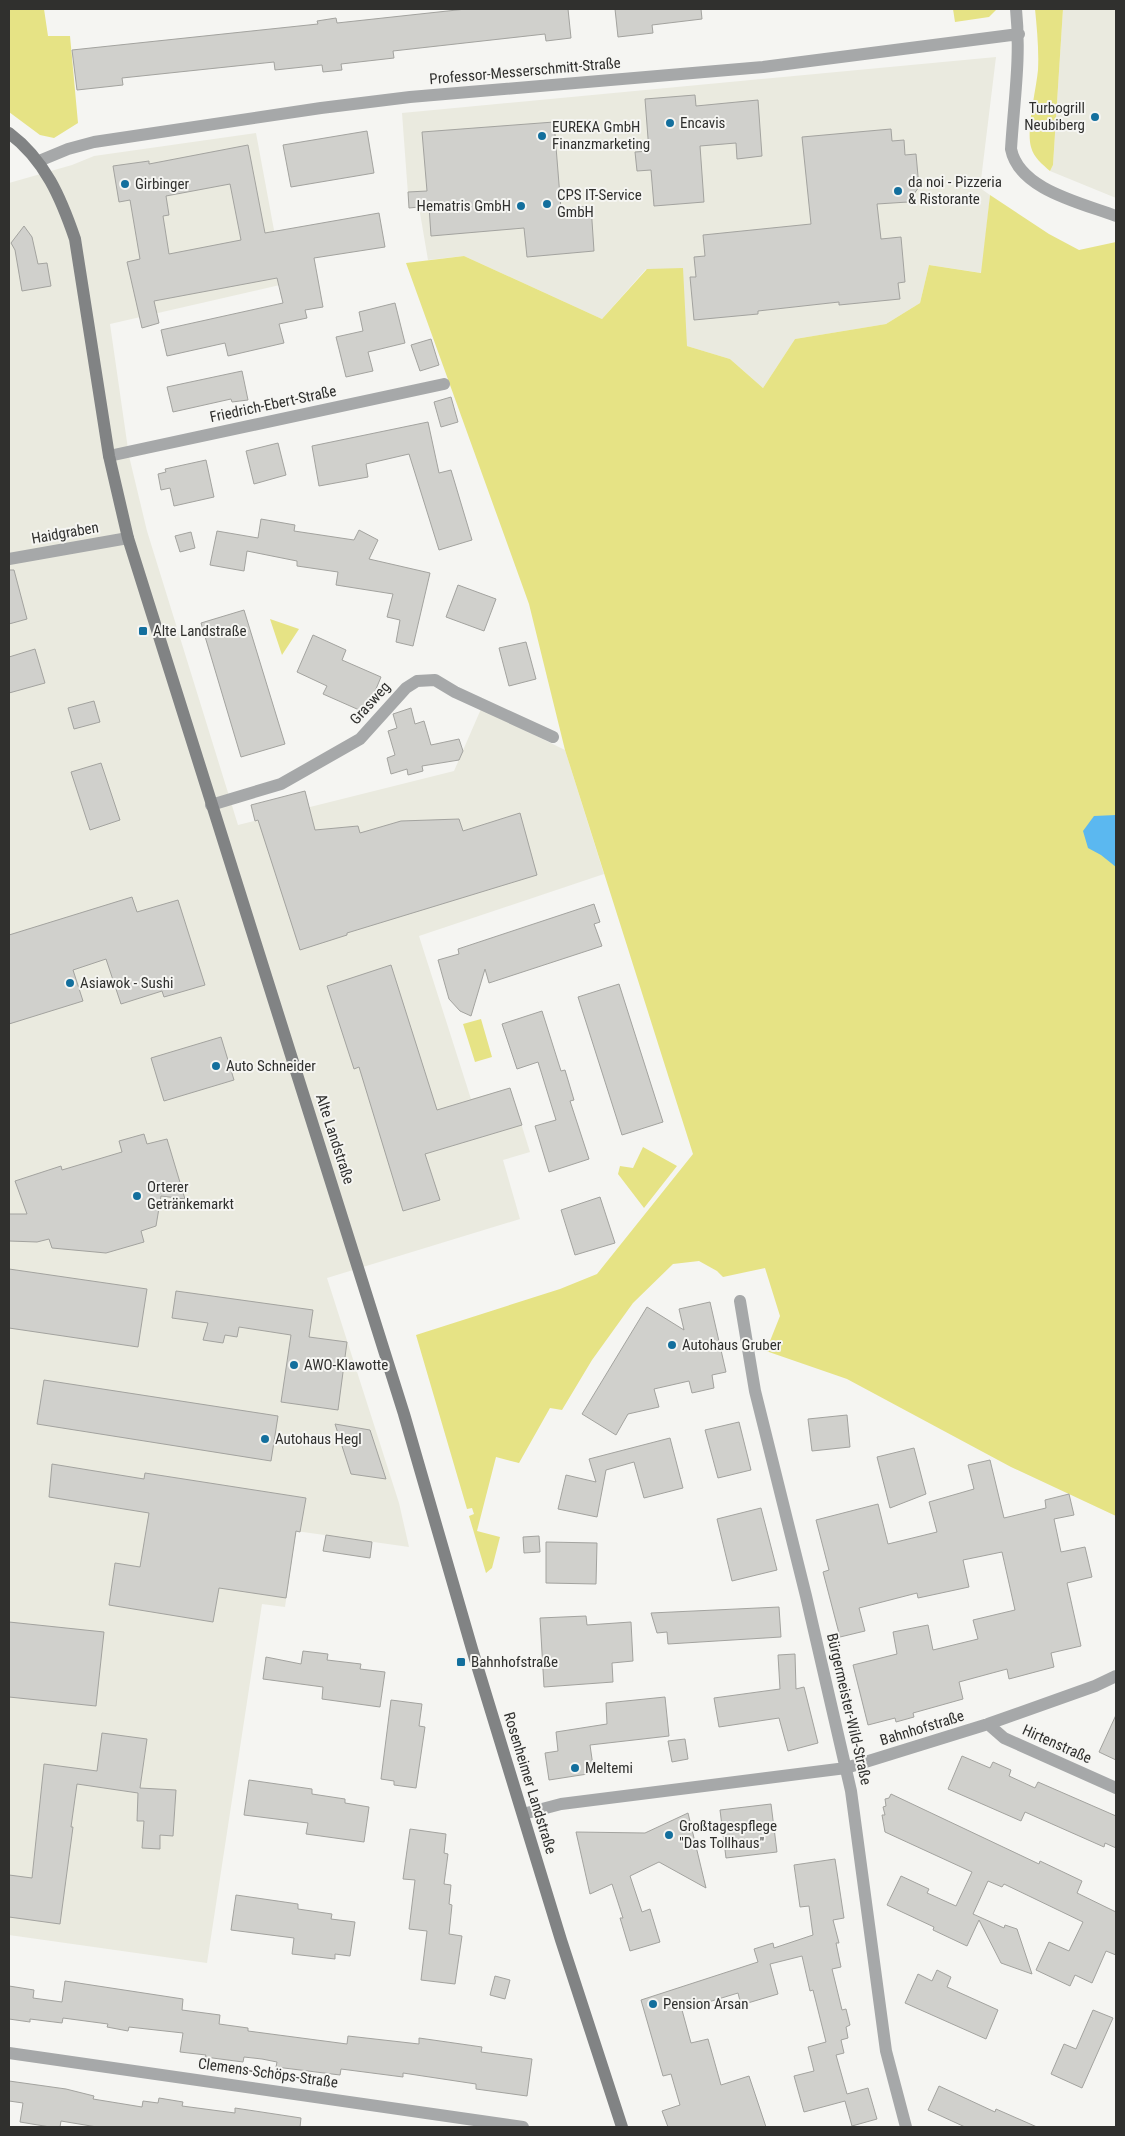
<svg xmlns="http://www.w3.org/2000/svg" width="1125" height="2136" font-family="'Roboto Condensed',sans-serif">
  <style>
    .built { fill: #eaeadf }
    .green { fill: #e6e385 }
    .water { fill: #5bb8f0 }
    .building { fill: #d0d0cc; stroke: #a3a39f; fill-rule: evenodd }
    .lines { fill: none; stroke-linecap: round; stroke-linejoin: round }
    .minor { stroke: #a6a8a9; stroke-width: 12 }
    .secondary { stroke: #818384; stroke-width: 12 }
    .poi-dot { fill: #136f9d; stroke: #f5f5f2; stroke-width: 2 }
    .labels { text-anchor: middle; stroke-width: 4; stroke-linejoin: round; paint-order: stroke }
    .street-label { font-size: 15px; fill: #30302e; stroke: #f5f5f2 }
    .poi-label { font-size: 15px; fill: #30302e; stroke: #f5f5f2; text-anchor: start }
  </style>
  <rect width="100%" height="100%" fill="#f5f5f2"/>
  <path class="built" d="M1063,9H1116V198L1050,171L1053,165Z
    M996,57L980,188L990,195L982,273L929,265L920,303L886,324L795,339L763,388L730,359L687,346L646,269L602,319L464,256L428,260L419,207L409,208L402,113Z
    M256,133L284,284L110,324L129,456L147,531L238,825L454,771L481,709L565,750L604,874L419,936L471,1099L510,1088L530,1152L503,1160L520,1219L327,1278L399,1503L409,1547L296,1531L285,1607L262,1604L207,1963L9,1935V183L72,165L94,156Z"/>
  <path class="green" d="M9,9H44L48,36H70L78,123L54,138L40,135L9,112Z
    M953,9H997L989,17L955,22Z
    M1035,9H1063L1053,165L1050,171C1042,164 1034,158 1031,147C1026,129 1036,91 1038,70C1039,50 1037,29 1035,9Z
    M990,195L1049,234L1079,250L1116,242V1516L1011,1467L847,1379L766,1351L780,1316L765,1268L723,1277L717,1271L699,1261L673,1264L633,1303L592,1360L562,1410L550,1408L519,1463L496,1457L477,1531L500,1537L492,1568L486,1573L469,1516L474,1514L472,1508L467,1509L416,1335L560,1289L597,1274L693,1154L565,750L529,604L406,263L464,256L602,319L647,269L683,268L687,346L730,359L763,388L795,339L886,324L920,303L929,265L981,273Z
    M270,619L299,629L282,655Z
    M481,1019L492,1057L475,1062L463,1024Z
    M643,1147L677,1166L644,1208L618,1174L620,1166L633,1168Z"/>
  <path class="water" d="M1116,815V867L1101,855L1088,848L1083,831L1094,816Z"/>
  <path class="building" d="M466,9H568L571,38L546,41L545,34L393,51L394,58L341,64L342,70L323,72L322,65L275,70L274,62L122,78L123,85L77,90L72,50L318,24L317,21L336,18L337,23Z
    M615,9H701L702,19L652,25L653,33L618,37Z
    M695,95L696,106L758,100L762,156L737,159L736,143L700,146L704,202L654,206L651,170L637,171L635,152L649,151L645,99Z
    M554,122L561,209L591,206L594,251L527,257L524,228L431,236L429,206L409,208L408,192L427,191L422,132Z
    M891,129L892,141L904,140L905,155L916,154L919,187L908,202L877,204L881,239L901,237L905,282L898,283L900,299L839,305V302L758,311V314L694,320L690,277H696L694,257L705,256L703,235L811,224L802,137Z
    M367,131L374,173L291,187L283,145Z
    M248,145L265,233L379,213L385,247L314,258L323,307L305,310L307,318L279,324L284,343L228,356L225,343L167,356L161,330L283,303L277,278L154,301L159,323L142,328L127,262L140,259L130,200L119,202L113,166L149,161V164ZM230,184L241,240L169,254L163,216L169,215L166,196Z
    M24,226L32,237L38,264L47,263L51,286L22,291L15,250L11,243Z
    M395,303L405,343L368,352L373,371L346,377L336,337L363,331L359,312Z
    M431,339L439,365L420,371L411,345Z
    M242,371L248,400L232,402L231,399L173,412L167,387Z
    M451,397L458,422L441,427L434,402Z
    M428,422L439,473L451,470L472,540L439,550L409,454L366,464L368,477L319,486L312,446Z
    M278,443L286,475L254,484L246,451Z
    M206,460L214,497L174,506L170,488L161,490L158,474L166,472L165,469Z
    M261,519L295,525L294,531L354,540L359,530L378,540L369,559L430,573L413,646L396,642L400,620L387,617L393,594L336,585L338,572L297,566V561L247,551L244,571L210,565L217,531L258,538Z
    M191,532L195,548L180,552L175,536Z
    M9,570H14L27,619L9,624Z
    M458,585L496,599L484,631L446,617Z
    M244,610L285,744L241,757L201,623Z
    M313,635L346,650L342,660L381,677L366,713L323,694L327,686L297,672Z
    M526,642L536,679L509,686L499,648Z
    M35,649L45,683L9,693V657Z
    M94,701L100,722L74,729L68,708Z
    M411,708L415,724L424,721L431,745L459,739L463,751L459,760L422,766L423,771L408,775L407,769L391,774L387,758L395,755L388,731L397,728L393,714Z
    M101,763L120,820L90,830L71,772Z
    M305,791L315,830L358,826L360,833L401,821L459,819L463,831L520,813L537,875L347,933V935L300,950L258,820L255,821L251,805Z
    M132,897L137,912L178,900L205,985L164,997L162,991L121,1004L106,959L73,970L83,1001L9,1024V935Z
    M594,904L600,922L594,924L602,946L489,983L485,969L471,1016L460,1011L449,999L438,960L459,954L458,949Z
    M391,965L437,1110L510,1088L522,1125L425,1154L440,1200L403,1211L359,1067L354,1069L327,986Z
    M619,984L663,1122L622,1135L578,997Z
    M542,1011L561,1071L565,1070L574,1100L570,1101L589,1159L549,1172L535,1126L556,1120L538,1062L517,1069L502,1024Z
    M221,1037L234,1080L164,1101L151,1058Z
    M144,1134L147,1144L167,1139L185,1199L161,1196L156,1226L141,1231L144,1242L106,1253L52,1248L49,1239L37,1242L9,1241V1214H27L15,1181L61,1166L62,1170L122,1152L119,1141Z
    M600,1197L615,1243L575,1255L561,1210Z
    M9,1269L147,1289L138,1347L9,1328Z
    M176,1291L313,1310L309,1337L347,1342L338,1410L281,1402L291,1335L239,1327L237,1337L225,1335L223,1343L203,1340L208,1323L172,1318Z
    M710,1302L726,1372L712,1375L714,1388L692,1393L689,1381L654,1389L659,1407L628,1414L616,1435L582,1414L647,1307L684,1330L679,1309Z
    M44,1380L278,1416L271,1461L37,1424Z
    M847,1415L850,1447L812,1451L808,1419Z
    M739,1422L751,1470L718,1478L705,1430Z
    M335,1424L370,1430L386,1479L351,1474Z
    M670,1438L683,1488L644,1498L634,1462L606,1470L597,1517L558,1509L566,1475L596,1482L589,1459Z
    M914,1448L926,1494L890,1508L877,1457Z
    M990,1460L1004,1518L1046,1508L1045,1500L1069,1494L1074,1515L1054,1519L1061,1552L1085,1547L1092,1577L1067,1583L1081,1646L1051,1653L1054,1667L1009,1679L1007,1669L959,1682L963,1699L913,1713L914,1717L896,1722L895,1718L868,1725L853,1665L897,1654L893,1632L928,1625L933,1650L978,1639L973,1620L1015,1610L1002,1552L963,1560L969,1587L918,1598L917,1593L859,1608L865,1631L840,1637L823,1572L829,1570L816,1520L878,1504L888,1544L937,1532L929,1502L974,1489L968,1465Z
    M52,1464L144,1479L145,1473L306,1498L300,1532L296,1531L286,1598L219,1588L213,1622L109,1605L115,1563L140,1567L149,1513L49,1497Z
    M761,1508L777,1570L732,1581L717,1519Z
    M326,1535L372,1542L370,1558L323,1551Z
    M539,1536L540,1552L524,1553L523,1537Z
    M546,1542L597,1543L596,1584L546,1583Z
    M779,1607L781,1637L668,1644L667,1632L657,1633L651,1613Z
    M586,1616L587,1625L631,1622L633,1661L612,1663L613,1682L544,1687L540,1618Z
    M9,1622L104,1632L96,1706L9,1697Z
    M303,1651L328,1654L327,1660L361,1664L360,1669L385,1672L380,1707L322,1699L323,1687L263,1679L266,1657L301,1664Z
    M795,1654L796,1689L804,1687L818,1743L788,1751L779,1718L719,1727L714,1698L780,1689L778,1655Z
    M665,1697L669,1736L590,1745L594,1773L549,1780L545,1753L558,1751L556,1732L607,1724L606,1703Z
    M391,1700L422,1704L419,1726L425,1727L416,1788L394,1785V1781L381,1779Z
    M1116,1715V1760L1099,1752Z
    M102,1733L147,1739L140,1788L176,1790L173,1836L160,1835V1849L142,1848L144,1821H137L138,1793L77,1784L71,1827H73L60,1924L9,1917V1875L32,1878L44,1764L97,1771Z
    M685,1739L688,1759L672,1762L668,1741Z
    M962,1756L990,1768L993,1762L1011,1770L1009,1776L1035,1788L1038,1782L1116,1816V1848L1105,1843L1104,1847L1025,1812L1021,1821L948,1789Z
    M249,1780L312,1789V1794L345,1799V1803L369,1807L364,1842L306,1834L308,1823L244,1815Z
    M891,1794L1039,1864L1040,1861L1082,1881L1077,1893L1116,1912V1955L1106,1951L1092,1983L1075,1975L1070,1986L1036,1970L1049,1942L1069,1951L1083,1922L1004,1884L1002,1887L988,1881L973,1914L1004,1928L1005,1925L1017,1929L1032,1974L1001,1963L979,1920L967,1946L933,1930L934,1927L887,1905L901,1876L929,1889L927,1893L956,1906L972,1872L885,1832L882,1815H885L883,1807L886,1806L885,1799L889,1798Z
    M771,1804L777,1852L726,1858L720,1810Z
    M688,1813L706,1888L659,1862L630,1876L642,1912L650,1909L660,1942L630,1951L620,1918H623L612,1884L590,1894L576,1832L645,1833Z
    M410,1829L446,1834L444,1853L448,1854L444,1884L451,1885L449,1904L452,1905L449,1934L462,1936L455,1984L421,1980L427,1931L409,1929L415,1880L403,1879Z
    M835,1859L844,1918L833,1920L839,1943H836L841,1967L832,1969L842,2010L846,2009L850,2025L846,2027L848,2038L841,2040L844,2053L836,2055L847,2094L868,2088L877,2119L852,2126L845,2101L804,2112L794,2076L814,2071L808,2047L826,2042L813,1990L810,1991L802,1956L770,1964L778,1994L741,2005L738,1993L682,2010L691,2043L708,2039L721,2085L749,2076L766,2127H668L662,2111L680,2105L671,2074L663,2076L641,2000L758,1962L754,1949L773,1943L774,1948L813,1935L809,1906L800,1907L794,1865Z
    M236,1895L298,1904V1909L332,1914L331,1919L355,1922L350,1956L335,1954V1959L292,1954L294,1938L231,1930Z
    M937,1970L951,1977L947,1987L998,2010L986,2039L905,2003L918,1974L932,1981Z
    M495,1976L510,1980L505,1999L490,1995Z
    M65,1981L183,1999L182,2010L220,2015L219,2024L248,2028V2031L347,2044L348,2036L419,2044V2038L482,2047L481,2052L532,2059L527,2096L476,2089V2084L403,2073V2077L341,2069L340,2075L276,2067L277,2062L262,2059L244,2057L243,2062L205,2057L206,2055L180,2052L183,2033L129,2027L128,2031L107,2027L108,2024L63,2018L62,2023L30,2019V2022L9,2019V1986L34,1990L33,1998L62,2002Z
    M1093,2010L1113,2018L1082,2088L1051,2074L1064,2044L1076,2049Z
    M9,2081L66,2089L94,2096L93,2099L142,2107L143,2101L158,2103L159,2098L183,2102L182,2106L235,2113V2108L301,2118L300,2127H97L61,2121L60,2127H50L20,2122L23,2103L9,2101Z
    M939,2086L995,2112L996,2109L1037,2127H965L928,2110Z"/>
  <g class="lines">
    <path class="minor" d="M1016,9C1021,58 1014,100 1011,149C1019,190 1082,203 1116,216
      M39,161L68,149L94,142L321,108L410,97L763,67L1019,34
      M109,456L444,384
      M9,559L128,538
      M211,805L281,784L360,739L406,688L417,681L435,680L455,692L553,737
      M740,1301L755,1391L806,1596L851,1791L886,2051L906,2127
      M988,1724L1004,1738L1116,1788
      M523,1814L561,1804L846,1768L988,1724L1095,1686L1116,1676
      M9,2053L523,2127"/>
    <path class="secondary" d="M9,133C45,160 61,198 75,239L109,456L128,538L404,1414L472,1649L561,1940L622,2127"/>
  </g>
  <g class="poi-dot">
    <circle cx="1095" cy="117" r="5"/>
    <circle cx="670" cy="123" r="5"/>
    <circle cx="542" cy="136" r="5"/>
    <circle cx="125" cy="184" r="5"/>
    <circle cx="898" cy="191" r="5"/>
    <circle cx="547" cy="204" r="5"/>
    <circle cx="521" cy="206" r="5"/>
    <rect x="138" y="626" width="10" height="10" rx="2.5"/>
    <circle cx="70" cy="983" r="5"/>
    <circle cx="216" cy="1066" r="5"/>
    <circle cx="137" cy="1196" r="5"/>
    <circle cx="672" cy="1345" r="5"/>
    <circle cx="294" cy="1365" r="5"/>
    <circle cx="265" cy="1439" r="5"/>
    <rect x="456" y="1657" width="10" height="10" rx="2.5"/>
    <circle cx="575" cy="1768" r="5"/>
    <circle cx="669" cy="1835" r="5"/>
    <circle cx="653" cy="2004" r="5"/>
  </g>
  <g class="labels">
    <g class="street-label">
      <text transform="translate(525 71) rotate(-5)" y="5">Professor-Messerschmitt-Straße</text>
      <text transform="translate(273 404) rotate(-12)" y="5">Friedrich-Ebert-Straße</text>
      <text transform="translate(65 533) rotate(-10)" y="5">Haidgraben</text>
      <text transform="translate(370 703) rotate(-48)" y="5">Grasweg</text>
      <text transform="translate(335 1139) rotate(72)" y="5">Alte Landstraße</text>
      <text transform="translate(849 1709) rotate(77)" y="5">Bürgermeister-Wild-Straße</text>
      <text transform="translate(922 1728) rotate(-17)" y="5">Bahnhofstraße</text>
      <text transform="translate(1057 1744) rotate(24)" y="5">Hirtenstraße</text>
      <text transform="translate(530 1783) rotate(73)" y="5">Rosenheimer Landstraße</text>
      <text transform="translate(268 2073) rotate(8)" y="5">Clemens-Schöps-Straße</text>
    </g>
    <g class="poi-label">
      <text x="1085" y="113" text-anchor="end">Turbogrill<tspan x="1085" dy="17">Neubiberg</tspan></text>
      <text x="680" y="128">Encavis</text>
      <text x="552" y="132">EUREKA GmbH<tspan x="552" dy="17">Finanzmarketing</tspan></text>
      <text x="908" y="187">da noi - Pizzeria<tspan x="908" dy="17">&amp; Ristorante</tspan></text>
      <text x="135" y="189">Girbinger</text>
      <text x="557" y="200">CPS IT-Service<tspan x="557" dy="17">GmbH</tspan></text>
      <text x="511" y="211" text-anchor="end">Hematris GmbH</text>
      <text x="153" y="636">Alte Landstraße</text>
      <text x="80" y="988">Asiawok - Sushi</text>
      <text x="226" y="1071">Auto Schneider</text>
      <text x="147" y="1192">Orterer<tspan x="147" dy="17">Getränkemarkt</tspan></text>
      <text x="682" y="1350">Autohaus Gruber</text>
      <text x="304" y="1370">AWO-Klawotte</text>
      <text x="275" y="1444">Autohaus Hegl</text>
      <text x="471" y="1667">Bahnhofstraße</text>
      <text x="585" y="1773">Meltemi</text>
      <text x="679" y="1831">Großtagespflege<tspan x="679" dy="17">"Das Tollhaus"</tspan></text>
      <text x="663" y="2009">Pension Arsan</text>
    </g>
  </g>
  <rect width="1125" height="2136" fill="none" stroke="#30302e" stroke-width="20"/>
</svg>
